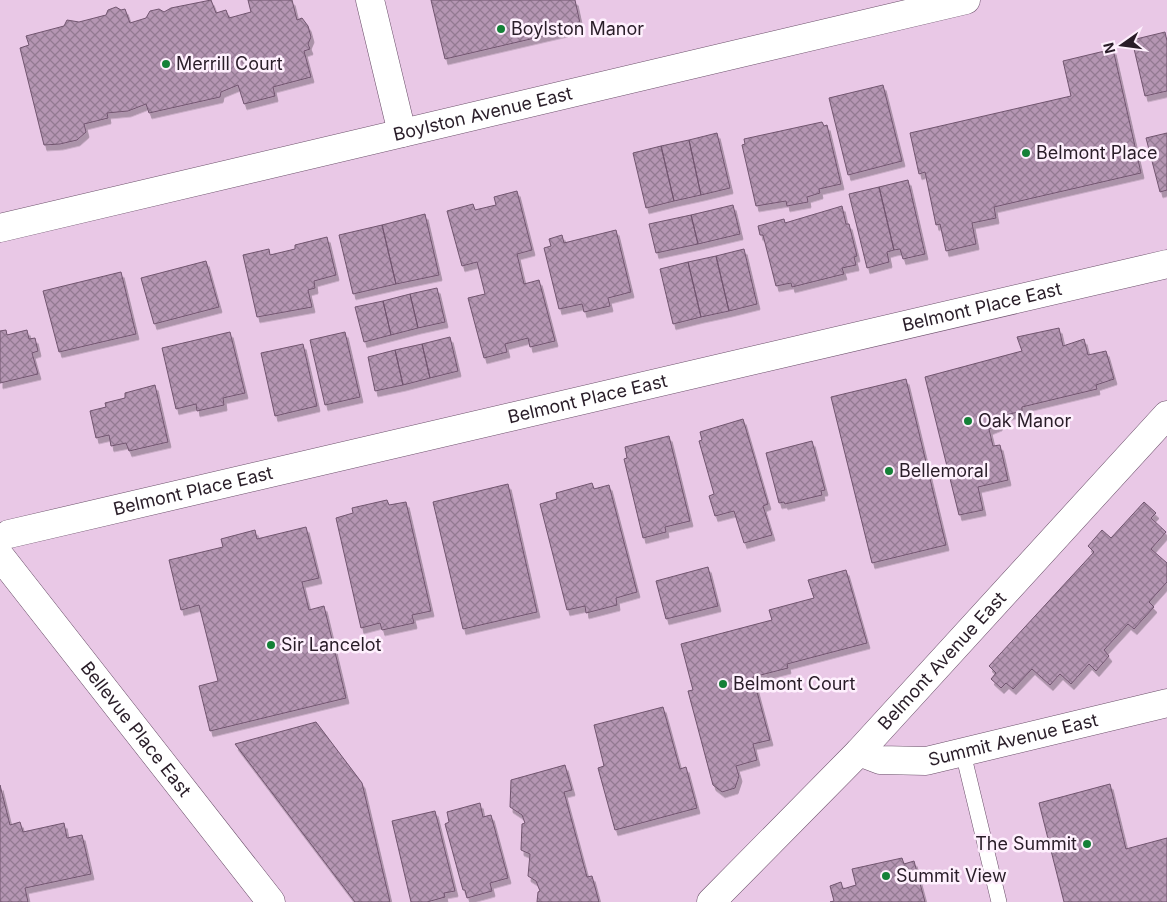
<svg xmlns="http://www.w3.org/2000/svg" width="1167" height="902" font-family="Inter,sans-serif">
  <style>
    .building { fill: url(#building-cross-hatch); stroke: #71556f; filter: url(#shadow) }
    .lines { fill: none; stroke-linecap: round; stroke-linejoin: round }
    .service-casing { stroke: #6a4f69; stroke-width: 16 }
    .minor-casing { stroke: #6a4f69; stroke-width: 29 }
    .tertiary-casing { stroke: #6a4f69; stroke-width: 29 }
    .service { stroke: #fff; stroke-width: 15 }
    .minor { stroke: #fff; stroke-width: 28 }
    .tertiary { stroke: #fff; stroke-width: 28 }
    .poi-dot { fill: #148137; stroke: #fef0fd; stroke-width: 2 }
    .labels { text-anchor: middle; stroke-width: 5; stroke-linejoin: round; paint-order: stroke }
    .poi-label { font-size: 18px; fill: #291d28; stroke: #fef0fd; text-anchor: start }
    .street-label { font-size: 18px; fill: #291d28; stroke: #fef0fd }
  </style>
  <defs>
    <pattern id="building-cross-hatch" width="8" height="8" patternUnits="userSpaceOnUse" patternTransform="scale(1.25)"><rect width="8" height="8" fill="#b596b3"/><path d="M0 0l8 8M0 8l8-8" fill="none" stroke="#937a92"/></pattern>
    <filter id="shadow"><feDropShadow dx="3" dy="5.5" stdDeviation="0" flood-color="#0004"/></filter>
  </defs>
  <rect width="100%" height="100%" fill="#e9c8e6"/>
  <path class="building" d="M211,0L216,13L226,10L229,18L251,12L248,0H292L297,20L302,18L308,26L311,37L308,44L310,49L304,51L311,77L273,87L275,96L244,104L238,85L221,92L220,97L149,113L146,104L128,111L107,113L108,118L84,124L86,132L77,140L60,144L44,145L20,48L29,45L26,36L64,26L67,20L79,22L106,15L108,10L116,7L121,10L125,9L130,23L146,18L150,11L159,9L164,12L171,8Z
    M431,0H575L580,23L564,27L565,31L445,59Z
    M1165,32L1167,41V91L1145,96L1132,40Z
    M1113,49L1141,173L994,207L996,218L972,223L976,244L946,251L940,224L936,225L925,172L919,174L910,133L1071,96L1063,61Z
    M883,85L902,161L848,175L829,98Z
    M822,122L824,126L827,125L841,184L819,189L820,193L807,197L808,202L787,206L786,201L756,206L742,145L745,144L744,139Z
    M717,133L730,188L701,195L689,140Z
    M1167,133V190L1160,192L1146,138Z
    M689,140L701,195L674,201L661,146Z
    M661,146L674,201L646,208L633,153Z
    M908,180L925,254L903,259L900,249L894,250L879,187Z
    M879,187L894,250L887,252L889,262L867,268L849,194Z
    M517,191L532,250L517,254L524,284L539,280L555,341L530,347L528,338L505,344L507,352L484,358L468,298L485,294L477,262L462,266L447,211L473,204L475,210L496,205L494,197Z
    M733,205L740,234L698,244L691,215Z
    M842,206L846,224H849L857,256L854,257L856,265L842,268L844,274L792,287L791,283L776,286L763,235H760L758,226L784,219L785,223Z
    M425,214L439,275L396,284L382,225Z
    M691,215L698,244L656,253L649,224Z
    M382,225L396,284L353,294L339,235Z
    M616,230L631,292L608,298L610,306L584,312L582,304L559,309L544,248L551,246L549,239L562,235L564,243Z
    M327,237L336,275L314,281L315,288L308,290L312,307L257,317L243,255L269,249L270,255L295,249V245Z
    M744,249L757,304L729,311L716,256Z
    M716,256L729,311L701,317L688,262Z
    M206,261L219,307L154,324L141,278Z
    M688,262L701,317L673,324L660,269Z
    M121,272L136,334L59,352L43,291Z
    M437,288L445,322L418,328L410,294Z
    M410,294L418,328L391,335L383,301Z
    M383,301L391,335L364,342L355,307Z
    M1059,328L1063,346L1084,339L1088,355L1106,351L1114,379L1096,385L1097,389L1022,407V411L1002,416L999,425L989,429L993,446L1000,445L1008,480L978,487L983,510L959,515L925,377L1022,351L1017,337Z
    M6,330L7,335L27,330L29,339L35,338L38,351L32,353L38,374L0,383V331Z
    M230,332L245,393L223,398L224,405L197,411L196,404L176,409L162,348Z
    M345,332L360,397L325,405L310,340Z
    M450,337L458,371L430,378L422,344Z
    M303,344L317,406L275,416L261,353Z
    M422,344L430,378L403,385L395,350Z
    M395,350L403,385L375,391L368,357Z
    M906,379L946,545L872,563L831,397Z
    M155,385L168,442L129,451L126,443L111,446L109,435L96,438L90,411L106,407L105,403L125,398V393Z
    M743,419L768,504L763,506L772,535L744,543L734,511L715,516L709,496L714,494L699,441L702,440L700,432Z
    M669,436L690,521L665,527L666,532L643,538L624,459L627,458L625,447Z
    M812,441L825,490L821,491L822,495L785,504L784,502L779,503L766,453Z
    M592,483L594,489L609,485L637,592L616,598L617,605L586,613L585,606L567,610L540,504L557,499L556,493Z
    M508,484L537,612L463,629L433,502Z
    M387,500L389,505L406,502L431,611L412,615L414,623L382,630L380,623L361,628L336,518L353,513L352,508Z
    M1144,502L1156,513L1151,518L1166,532L1151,549L1167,563V582L1149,602L1154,607L1134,629L1128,624L1104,650L1109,656L1096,671L1089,664L1071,684L1060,674L1050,685L1032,669L1013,689L1006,683L1001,688L991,679L996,673L989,666L1094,552L1088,546L1102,530L1111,538Z
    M306,527L319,578L302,582L309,610L324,606L346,698L210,731L199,686L218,681L199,605L181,610L169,560L223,547L221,539L255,530L257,539Z
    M708,567L718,606L666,619L656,581Z
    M846,570L867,643L787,664L788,668L753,677L770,740L753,744L757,760L736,766L739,776L735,788L722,792L713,785L688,691L693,690L681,644L772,620L769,610L814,598L808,580Z
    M663,707L680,769L686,767L697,808L615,830L598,768L604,766L594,725Z
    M316,722L362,783L390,902H355L235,744Z
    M565,765L572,790L564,792L587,877L592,876L599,902H537L538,892L540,891L536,881L528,876L530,854L521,850L522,824L525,823L522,815L510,807L511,780Z
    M1110,784L1126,849L1167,838V902H1064L1039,803Z
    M0,785L10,825L20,822L23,832L64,823L67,838L82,835L91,874L25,888L28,902H0Z
    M480,803L483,817L491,815L508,878L490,883L492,891L467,898L465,890H463L445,824L449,822L447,812Z
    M435,811L455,891L444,893L445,897L427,902H411L392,821Z
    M902,858L904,864L914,861L925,902H830L834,901L830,886L841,882L843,889L856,885L852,869Z"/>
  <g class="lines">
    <defs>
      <path id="service" d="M963,753L999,902"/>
      <g id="minor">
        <path d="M370,0L402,133"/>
        <path id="s1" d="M0,228L966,0"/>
        <path id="s2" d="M9,534L1167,264"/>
        <path id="s3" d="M0,556L271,902"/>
        <path id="s4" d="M859,752L880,760L926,761L1167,703"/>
      </g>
      <g id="tertiary">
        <path id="s5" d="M711,902L859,752L1167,415"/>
      </g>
    </defs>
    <use href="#service" class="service-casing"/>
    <use href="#minor" class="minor-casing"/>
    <use href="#tertiary" class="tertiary-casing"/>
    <use href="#service" class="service"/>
    <use href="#minor" class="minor"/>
    <use href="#tertiary" class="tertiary"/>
  </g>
  <g class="poi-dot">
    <circle cx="501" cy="29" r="5"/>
    <circle cx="166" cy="64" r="5"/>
    <circle cx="1026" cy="153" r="5"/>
    <circle cx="968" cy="421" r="5"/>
    <circle cx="889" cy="471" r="5"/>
    <circle cx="271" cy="645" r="5"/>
    <circle cx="723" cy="684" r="5"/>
    <circle cx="1087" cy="844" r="5"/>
    <circle cx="886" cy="876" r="5"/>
  </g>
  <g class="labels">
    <g class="poi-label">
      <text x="511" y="35">Boylston Manor</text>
      <text x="176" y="70">Merrill Court</text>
      <text x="1036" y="159">Belmont Place</text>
      <text x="978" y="427">Oak Manor</text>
      <text x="899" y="477">Bellemoral</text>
      <text x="281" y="651">Sir Lancelot</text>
      <text x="733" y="690">Belmont Court</text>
      <text x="1077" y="850" text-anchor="end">The Summit</text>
      <text x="896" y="882">Summit View</text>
    </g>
    <g class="street-label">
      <text dy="6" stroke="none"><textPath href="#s1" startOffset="496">Boylston Avenue East</textPath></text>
      <text dy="6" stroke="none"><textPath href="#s2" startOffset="999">Belmont Place East</textPath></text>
      <text dy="6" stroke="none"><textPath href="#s2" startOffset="594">Belmont Place East</textPath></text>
      <text dy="6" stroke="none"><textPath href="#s2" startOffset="189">Belmont Place East</textPath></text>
      <text dy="6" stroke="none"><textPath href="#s5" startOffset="334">Belmont Avenue East</textPath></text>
      <text dy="6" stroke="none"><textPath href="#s3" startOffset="220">Bellevue Place East</textPath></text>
      <text dy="6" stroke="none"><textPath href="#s4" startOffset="158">Summit Avenue East</textPath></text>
    </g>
  </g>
  <g transform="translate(1122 45) rotate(256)" stroke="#fef0fd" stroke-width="4" paint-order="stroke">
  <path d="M0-4L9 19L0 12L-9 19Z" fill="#291d28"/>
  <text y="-8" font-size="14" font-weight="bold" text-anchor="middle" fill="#291d28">N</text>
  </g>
</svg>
